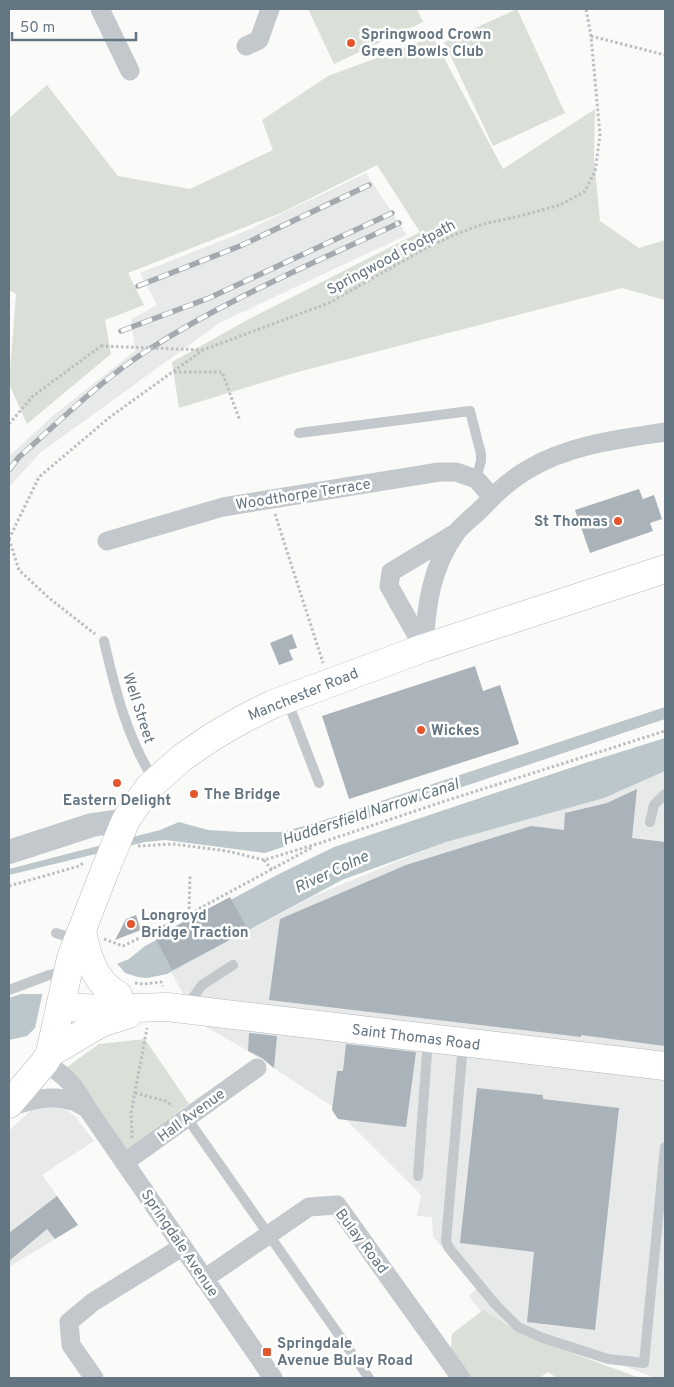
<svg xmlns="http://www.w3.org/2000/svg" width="674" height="1387" font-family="Overpass,sans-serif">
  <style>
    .built { fill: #e8e9e9 }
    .green { fill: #dadfd7 }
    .water { fill: #bbc7cb }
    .pier { fill: #fafaf8 }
    .building { fill: #aab3b9 }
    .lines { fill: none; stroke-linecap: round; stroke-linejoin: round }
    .secondary-casing { stroke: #b3babf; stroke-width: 29 }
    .primary-casing { stroke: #b5babe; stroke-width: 29 }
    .path { stroke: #bbbfc2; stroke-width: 3; stroke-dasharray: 2.5 2.5; stroke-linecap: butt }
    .service { stroke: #c3c8cc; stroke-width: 10 }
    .minor { stroke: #c3c8cc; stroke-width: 19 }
    .tertiary { stroke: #c3c8cc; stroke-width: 24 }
    .secondary { stroke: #fff; stroke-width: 28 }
    .primary { stroke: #fff; stroke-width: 28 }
    .rail-casing { stroke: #a2aab0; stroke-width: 5.5 }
    .rail { stroke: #fff; stroke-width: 4; stroke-dasharray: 11; stroke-linecap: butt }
    .primary-bridge-casing { stroke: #b5babe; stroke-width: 29; stroke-linecap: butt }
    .path-bridge { stroke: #bbbfc2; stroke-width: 3; stroke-dasharray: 2.5 2.5; stroke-linecap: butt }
    .primary-bridge { stroke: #fff; stroke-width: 28 }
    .poi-dot { fill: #e4572e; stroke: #fff; stroke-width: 2 }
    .labels { text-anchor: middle; stroke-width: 5; stroke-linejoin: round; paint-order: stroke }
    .poi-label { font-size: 15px; font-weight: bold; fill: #657683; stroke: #fff; text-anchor: start }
    .street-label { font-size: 15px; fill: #657683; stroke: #fff }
    .water-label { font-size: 16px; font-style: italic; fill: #60757c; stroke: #fff }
  </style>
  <rect width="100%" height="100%" fill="#fafaf8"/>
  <path class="built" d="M366,173L407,235L221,322L40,453L9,487V456L55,414L135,351L131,319L157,305L140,273L248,230Z
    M665,771V1378H654L580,1348L502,1321L492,1327L469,1296L476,1289L433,1236L432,1217L417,1216L421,1195L333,1107L248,1051L199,1023L171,972L316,895L437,845Z
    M55,1107L63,1108L75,1116L94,1141L42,1175L78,1225L9,1267V1131L31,1110Z"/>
  <path class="green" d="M308,9H417L423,22L334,64Z
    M517,9L565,113L493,146L444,42Z
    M433,37L503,169L595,109L594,159L600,221L639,248L665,240V300L622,288L294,373L179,408L172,362L249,319L420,232L377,165L281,213L128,273L144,305L105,320L111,354L27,424L9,384L16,294L9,290V118L47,85L118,176L190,189L273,150L262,120L328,76Z
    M145,1039L189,1104L126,1150L67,1067L99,1044Z
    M483,1310L526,1336L640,1378H557L548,1372L539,1378H471L451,1349L452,1334Z"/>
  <path class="water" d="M665,707V719L265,853L166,840L145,842L9,875V869L160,830L179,822L208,830L240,832H281L312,824Z
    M665,738V771L604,798L446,842L342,880L167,974L133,981L38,1025L27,1036L9,1040V998L21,994H41L129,959L145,946L277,875L334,847L585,763Z"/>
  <path class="pier" d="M116,962L125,973L138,977L155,979L107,991L39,1027L34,1033L43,991Z"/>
  <path class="building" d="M639,489L643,499L654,495L662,519L650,523L653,531L590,553L575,510Z
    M292,634L297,648L289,650L293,660L279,665L270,643Z
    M475,666L483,691L500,685L519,744L349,799L322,716Z
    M637,789L632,838L665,842V1046L581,1035V1037L269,1000L280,919L406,865L531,826L564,830L565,813L607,803Z
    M230,897L248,930L172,970L155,937Z
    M136,915L141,930L115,940L126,919Z
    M249,1033L277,1036L274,1068L262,1058L248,1051Z
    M346,1044L416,1052L406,1127L338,1119L332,1110L337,1071H343Z
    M477,1088L543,1095V1099L619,1108L595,1330L527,1322L534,1252L460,1243Z
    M57,1196L78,1225L55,1239L47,1229L9,1261V1233Z"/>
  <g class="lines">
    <defs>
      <path id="secondary" d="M82,930C86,955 95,983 118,995
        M61,1007L104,1009L167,1007L665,1066
        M50,1053L101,1023L129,1014"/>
      <path id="primary" d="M122,829L126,820L149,787L183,757L212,737L243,719L273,704L424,648L665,569
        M9,1104L44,1063L50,1053L71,958L107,865"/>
    </defs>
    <use href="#secondary" class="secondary-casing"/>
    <use href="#primary" class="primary-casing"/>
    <path class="path" d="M591,36L665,55
      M174,372H222L240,421
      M9,424L33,396L101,346
      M275,514L323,663
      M9,539L39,477L110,417L203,350L329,303L424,249L454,235L483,224L520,216L560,205L584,192L595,172L600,135L591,36L586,9
      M9,539L19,570L49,598L95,634
      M138,846L173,844L227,851L264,860L320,843L445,801L665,731
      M264,860L272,870
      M9,886L79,866L85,862
      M189,914L190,874
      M104,939L123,946L189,914L313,847
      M135,983L143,984L161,982L163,986
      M135,1093L166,1101L173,1106
      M132,1138L131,1113L147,1028"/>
    <path class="service" d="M299,433L470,411L481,454V461L476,479
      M104,641C115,689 127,738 154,780
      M287,700L319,783
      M650,822L654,805L665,794
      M56,933L77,940
      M9,990L49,975L65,971
      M187,1006L202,985L233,965
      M463,1044L446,1241L449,1248L495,1304L518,1327L543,1338L608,1359L644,1363L665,1147
      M187,1118L369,1378
      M418,1176L428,1039"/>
    <path class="minor" d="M100,9L130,71
      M246,46L259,40L270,9
      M107,541L223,507L439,472H456L476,479L492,497
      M424,648C426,607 431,567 456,533C463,524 473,517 481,509C494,495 510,480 527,470C568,445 619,439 665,432
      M424,648L389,586L391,572L454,534
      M44,1063C67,1075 75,1087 87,1108L273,1378
      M9,1107C28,1101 52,1094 72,1101C77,1102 82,1106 87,1108
      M125,1162L257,1068
      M204,1279L309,1207L337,1205L461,1378
      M94,1378L71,1345L69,1322L93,1302L182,1247"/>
    <path class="tertiary" d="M9,852L92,825L126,820"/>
    <use href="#secondary" class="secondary"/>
    <use href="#primary" class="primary"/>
    <defs>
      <path id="rail" d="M138,286L240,246L369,185
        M121,331L209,298L392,213
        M9,470L19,457C61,420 101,380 148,350C227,299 314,263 399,223"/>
    </defs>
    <use href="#rail" class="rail-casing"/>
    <use href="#rail" class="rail"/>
    <defs>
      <path id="primary-bridge" d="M107,865L122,829"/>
    </defs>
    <use href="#primary-bridge" class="primary-bridge-casing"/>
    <path class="path-bridge" d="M101,346L203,350"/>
    <use href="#primary-bridge" class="primary-bridge"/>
  </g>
  <g class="poi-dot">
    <circle cx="351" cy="43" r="5"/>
    <circle cx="618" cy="521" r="5"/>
    <circle cx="421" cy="730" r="5"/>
    <circle cx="117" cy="783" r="5"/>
    <circle cx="194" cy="794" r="5"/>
    <circle cx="131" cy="924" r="5"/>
    <rect x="262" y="1347" width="10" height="10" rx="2.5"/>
  </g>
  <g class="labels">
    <g class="poi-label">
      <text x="361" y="39">Springwood Crown<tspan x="361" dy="17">Green Bowls Club</tspan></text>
      <text x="608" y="526" text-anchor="end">St Thomas</text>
      <text x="431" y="735">Wickes</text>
      <text x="204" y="799">The Bridge</text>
      <text x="117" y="805" text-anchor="middle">Eastern Delight</text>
      <text x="141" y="920">Longroyd<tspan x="141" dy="17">Bridge Traction</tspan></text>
      <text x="277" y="1348">Springdale<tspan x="277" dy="17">Avenue Bulay Road</tspan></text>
    </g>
    <g class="street-label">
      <text transform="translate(391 257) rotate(-28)" y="5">Springwood Footpath</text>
      <text transform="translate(303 494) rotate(-9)" y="5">Woodthorpe Terrace</text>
      <text transform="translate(303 694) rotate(-22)" y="5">Manchester Road</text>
      <text transform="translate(139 708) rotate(72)" y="5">Well Street</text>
      <text transform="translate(416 1037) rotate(7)" y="5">Saint Thomas Road</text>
      <text transform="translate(191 1115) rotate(-36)" y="5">Hall Avenue</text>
      <text transform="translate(362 1241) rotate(53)" y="5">Bulay Road</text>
      <text transform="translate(180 1243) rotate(56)" y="5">Springdale Avenue</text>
    </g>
    <g class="water-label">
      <text transform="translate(370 811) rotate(-18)" y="6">Huddersfield Narrow Canal</text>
      <text transform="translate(331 871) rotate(-25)" y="6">River Colne</text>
    </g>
  </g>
  <rect width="674" height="1387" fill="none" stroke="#657683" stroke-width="20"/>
  <path d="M12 32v8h124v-8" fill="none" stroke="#657683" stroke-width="2.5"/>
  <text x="20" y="32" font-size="15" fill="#657683" stroke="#ffffff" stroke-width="4" paint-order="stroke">50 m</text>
</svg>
